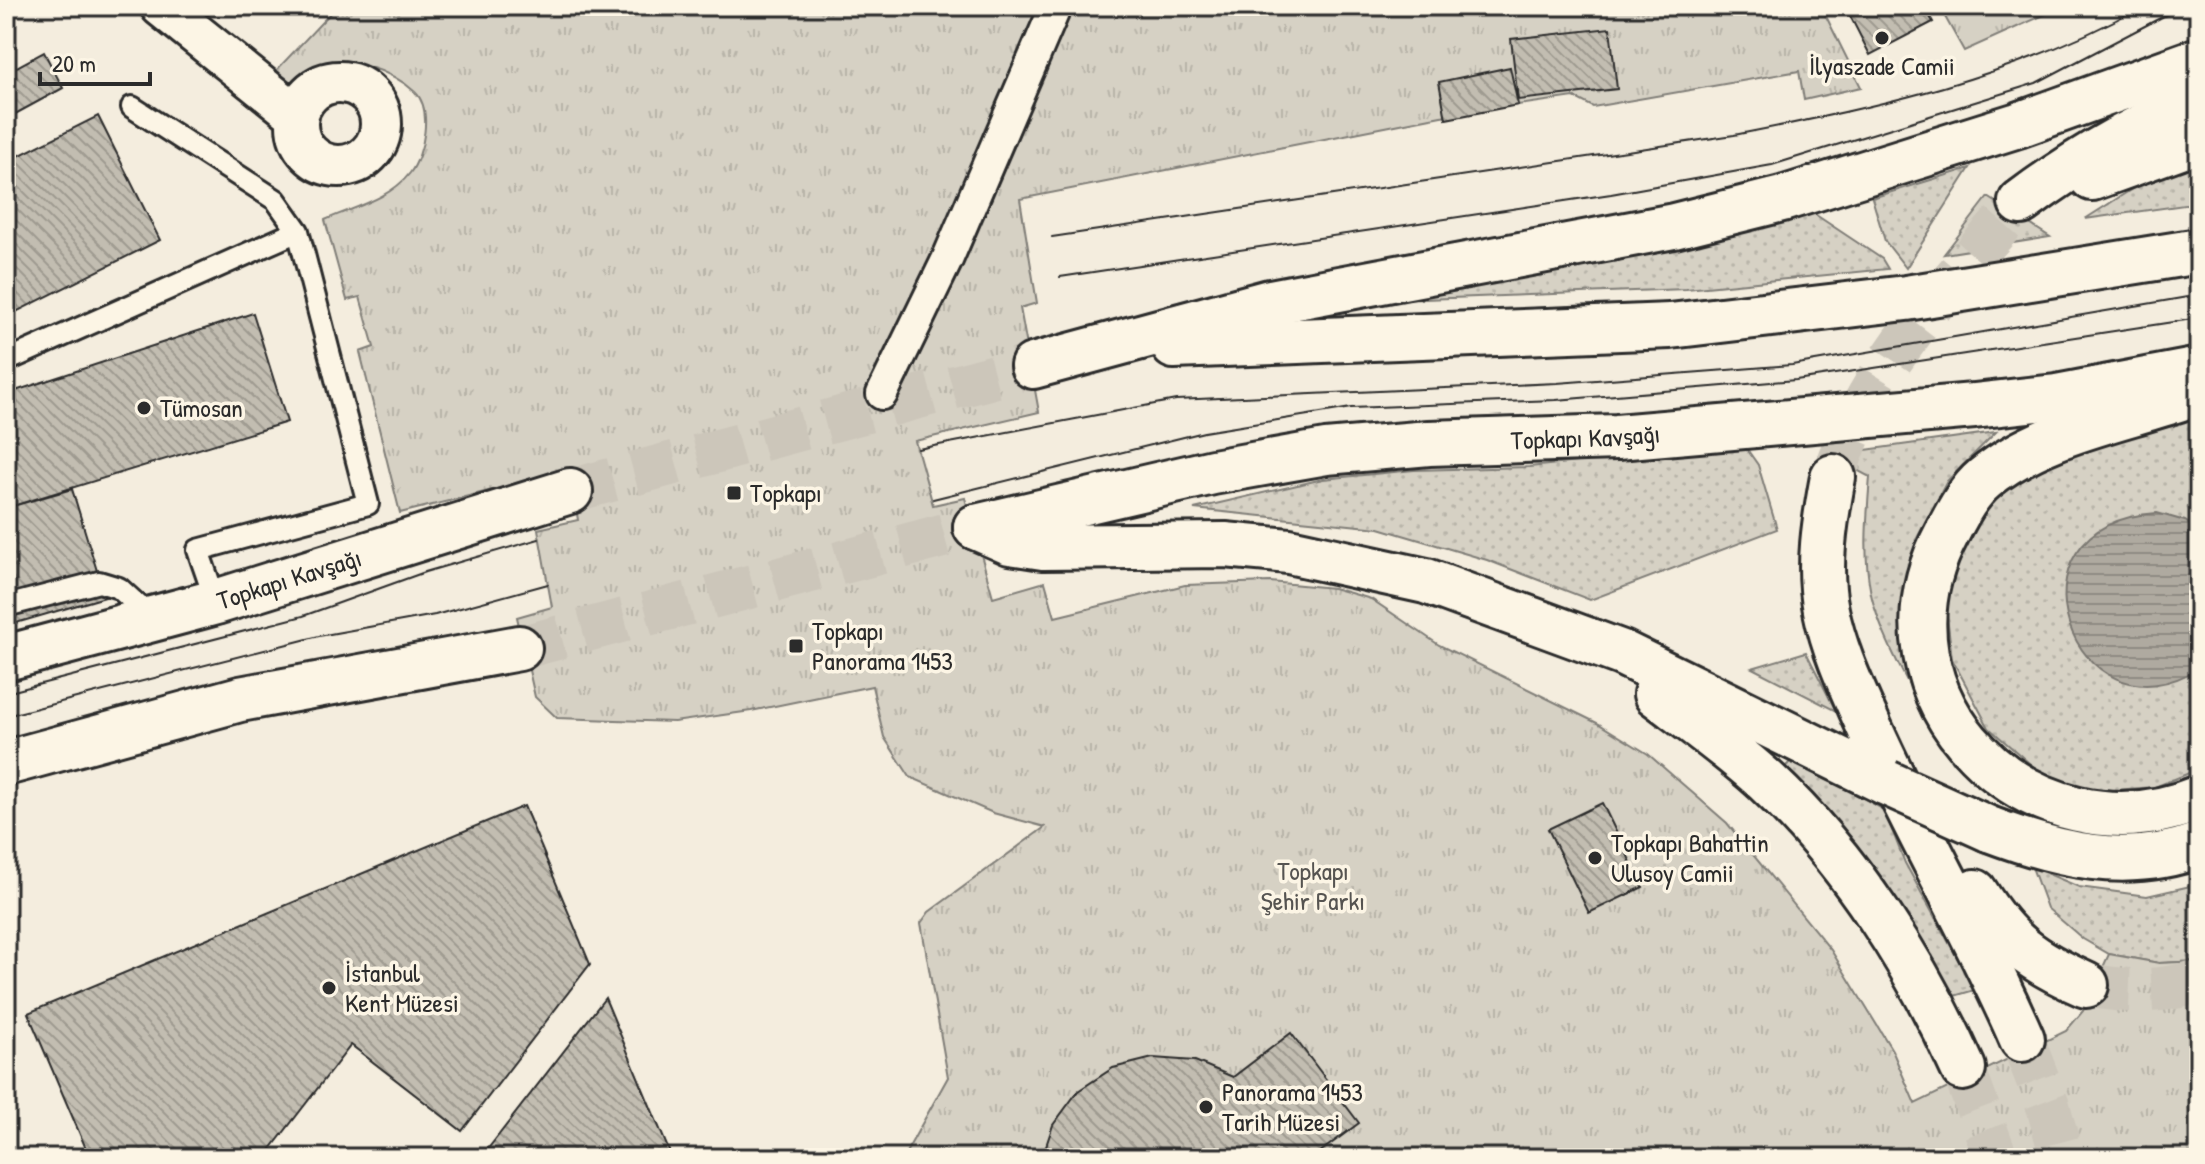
<svg xmlns="http://www.w3.org/2000/svg" width="2205" height="1164" font-family="'Patrick Hand',sans-serif">
  <style>
    .grass { fill: url(#grass-dots); stroke: #807e78; stroke-width: 2 }
    .park { fill: url(#park-tufts); stroke: #807e78; stroke-width: 2 }
    .water { fill: url(#water-rules); stroke: #7a7771; stroke-width: 2 }
    .building { fill: url(#building-back-hatch); stroke: #2b2b2b; stroke-width: 2 }
    .lines { fill: none; stroke-linecap: round; stroke-linejoin: round }
    .primary-tunnel { stroke: #ccc6ba; stroke-width: 44; stroke-dasharray: 44 22; stroke-linecap: butt }
    .service-casing { stroke: #2b2b2b; stroke-width: 26 }
    .pedestrian-casing { stroke: #2b2b2b; stroke-width: 36 }
    .minor-casing { stroke: #2b2b2b; stroke-width: 46 }
    .primary-casing { stroke: #2b2b2b; stroke-width: 50 }
    .service { stroke: #fcf5e5; stroke-width: 20 }
    .pedestrian { stroke: #fcf5e5; stroke-width: 30 }
    .minor { stroke: #fcf5e5; stroke-width: 40 }
    .primary { stroke: #fcf5e5; stroke-width: 44 }
    .tram { stroke: #2b2b2b; stroke-width: 2 }
    .primary-bridge-casing { stroke: #2b2b2b; stroke-width: 50; stroke-linecap: butt }
    .primary-bridge { stroke: #fcf5e5; stroke-width: 44 }
    .poi-dot { fill: #2b2b2b; stroke: #fcf5e5; stroke-width: 3 }
    .labels { text-anchor: middle; stroke-width: 7; stroke-linejoin: round; paint-order: stroke }
    .poi-label { font-size: 26px; fill: #2b2b2b; stroke: #fcf5e5; text-anchor: start }
    .street-label { font-size: 26px; fill: #2b2b2b; stroke: #fcf5e5 }
    .park-label { font-size: 26px; fill: #565451; stroke: #fcf5e5 }
  </style>
  <defs>
    <pattern id="grass-dots" width="8" height="8" patternUnits="userSpaceOnUse" patternTransform="scale(2)"><rect width="8" height="8" fill="#d6d1c4"/><path d="M2 2h.1M6 6h.1" fill="none" stroke="#b8b4a9" stroke-width="1.8" stroke-linecap="round"/></pattern>
    <pattern id="park-tufts" width="24" height="20" patternUnits="userSpaceOnUse" patternTransform="scale(2)"><rect width="24" height="20" fill="#d6d1c4"/><path d="M3 7l-1-3M5 7V3M7 7l1-3M15 17l-1-3M17 17v-4M19 17l1-3" fill="none" stroke="#b8b4a9"/></pattern>
    <pattern id="water-rules" width="6" height="5" patternUnits="userSpaceOnUse" patternTransform="scale(2)"><rect width="6" height="5" fill="#afaaa0"/><path d="M0 2.5h6" fill="none" stroke="#8f8b83"/></pattern>
    <pattern id="building-back-hatch" width="6" height="6" patternUnits="userSpaceOnUse" patternTransform="scale(2)"><rect width="6" height="6" fill="#c2bdb1"/><path d="M-1 5l2 2M0 0l6 6M5-1l2 2" fill="none" stroke="#9e9a90"/></pattern>
  </defs>
  <rect width="100%" height="100%" fill="#f4edde"/>
  <filter id="ink" filterUnits="userSpaceOnUse"><feTurbulence type="fractalNoise" baseFrequency=".0125" numOctaves="2"/><feDisplacementMap in="SourceGraphic" scale="16" xChannelSelector="R" yChannelSelector="G"/><feConvolveMatrix kernelMatrix="1 2 1 2 8 2 1 2 1" color-interpolation-filters="sRGB"/></filter>
  <g filter="url(#ink)">
    <path class="grass" d="M2199,155V203L2085,219L2173,163Z
      M1970,168L1906,268L1885,241L1872,198Z
      M1988,197L2050,237L1944,254Z
      M1813,213L1882,259L1888,269L1686,289L1347,302L1581,263Z
      M2199,403V769L2155,787L2087,792L2037,770L1989,728L1952,659L1943,580L2016,455Z
      M1996,432L1947,481L1916,540L1906,601L1969,766L1952,762C1927,716 1882,644 1871,594C1863,555 1867,517 1870,477L1829,455Z
      M1744,445L1758,465L1777,529L1590,600L1487,560L1379,528L1194,509L1323,479L1414,470L1529,467Z
      M1806,652L1836,711L1752,668Z
      M1793,759L1884,810L1905,863L1975,990L1954,996C1903,912 1854,838 1785,767Z
      M2032,867L2079,887L2147,896L2199,884V961L2159,963L2109,954L2083,939L2047,908Z"/>
    <path class="park" d="M337,6H1821L1861,87L1804,100L1799,71L1593,107L1574,97L1441,116L1020,199L1037,303L1020,308L1039,412L915,441L933,505L965,498L993,597L1045,582L1055,617L1185,585L1270,582L1333,588L1371,599L1439,645L1599,724L1648,754L1727,823L1831,950L1892,1050L1915,1104L2066,1031L2083,1011L2109,954L2159,963L2199,961V1158H903L948,1077L921,923L929,912L1045,827L993,813L910,777L884,737L872,686L751,711L674,722L557,718L535,697L517,617L552,607L538,529L578,520L570,471L400,513L360,352L374,347L360,297L347,300L325,220C354,207 390,199 410,173C424,155 433,109 415,92C393,71 346,54 318,67C308,71 298,83 289,90L270,77Z
      M1939,6H2064L1964,51Z"/>
    <path class="water" d="M2157,513L2185,521L2199,530V668C2074,747 1992,524 2157,513Z"/>
    <path class="building" d="M1845,6H1924L1933,22L1870,55Z
      M1610,28L1617,89L1518,100L1511,39Z
      M6,52L15,68L44,52L63,88L6,119Z
      M1510,67L1518,105L1446,119L1439,82Z
      M98,116L160,240L6,317V162Z
      M253,313L287,422L6,508V394Z
      M72,489L105,597L6,626V508Z
      M1602,803L1643,887L1589,913L1548,829Z
      M524,806L590,964L462,1131L351,1045L264,1158H90L28,1013Z
      M605,998L672,1158H481L487,1150Z
      M1291,1033L1359,1123L1312,1158H1042L1053,1125L1078,1091L1113,1068L1153,1058L1195,1061L1233,1077Z"/>
    <g class="lines">
      <path class="primary-tunnel" d="M1833,477C1868,367 1947,287 2021,202
        M570,491L1033,366
        M519,648L976,527
        M2086,985C2127,992 2159,993 2199,981
        M2022,1039L2048,1106L2062,1158
        M1963,1068L1996,1158"/>
      <defs>
        <path id="service" d="M132,107L276,200L298,231L368,504L198,550L216,602
          M6,361L298,231
          M6,606L99,582L119,588L154,620"/>
        <path id="pedestrian" d="M882,394L947,260L1056,6"/>
        <path id="minor" d="M161,6L298,116
          M297 124a42 42 0 1 1 84 0a42 42 0 1 1-84 0Z"/>
        <g id="primary">
          <path d="M2092,178L2199,139"/>
          <path d="M2021,202C2077,160 2134,127 2199,101"/>
          <path d="M1174,346L1670,326L1906,298L2199,251"/>
          <path d="M1033,366L1270,302L1674,226L1782,199L2018,125L2199,60"/>
          <path d="M2181,398C2116,420 2039,433 1985,478C1968,492 1957,514 1947,533C1859,698 2033,867 2199,798"/>
          <path d="M1833,477C1825,520 1817,566 1826,610C1834,651 1853,690 1870,729C1917,834 1976,933 2022,1039"/>
          <path id="s1" d="M976,527L1213,472L1326,452L1429,443L1617,437L1974,406L2056,397L2199,370"/>
          <path d="M976,527L1010,542L1043,547L1225,545L1289,551L1426,581L1622,653L1887,783"/>
          <path id="s2" d="M6,658L216,602L570,491"/>
          <path d="M1656,694C1693,722 1731,749 1766,781C1850,859 1917,965 1963,1068"/>
          <path d="M6,763L240,699L519,648"/>
          <path d="M1989,829C2058,855 2127,872 2199,845"/>
          <path d="M1975,892C2007,943 2032,961 2086,985"/>
        </g>
      </defs>
      <use href="#service" class="service-casing"/>
      <use href="#pedestrian" class="pedestrian-casing"/>
      <use href="#minor" class="minor-casing"/>
      <use href="#primary" class="primary-casing"/>
      <use href="#service" class="service"/>
      <use href="#pedestrian" class="pedestrian"/>
      <use href="#minor" class="minor"/>
      <use href="#primary" class="primary"/>
      <path class="tram" d="M1052,237L1734,135C1874,108 2016,77 2142,6
        M1060,277L1611,194L1772,165L2036,83L2183,6
        M918,449L1176,400L1557,383L1792,365L2199,295
        M933,499L1204,432L1351,408L1556,400L1796,380L2199,318
        M6,693L303,616L425,572L539,539
        M6,716L319,636L435,615L548,584"/>
      <defs>
        <path id="primary-bridge" d="M1887,783L1989,829"/>
      </defs>
      <use href="#primary-bridge" class="primary-bridge-casing"/>
      <use href="#primary-bridge" class="primary-bridge"/>
    </g>
  </g>
  <g class="poi-dot">
    <circle cx="1882" cy="38" r="8"/>
    <circle cx="144" cy="408" r="8"/>
    <rect x="726" y="485" width="16" height="16" rx="4"/>
    <rect x="788" y="638" width="16" height="16" rx="4"/>
    <circle cx="1595" cy="858" r="8"/>
    <circle cx="329" cy="988" r="8"/>
    <circle cx="1206" cy="1107" r="8"/>
  </g>
  <g class="labels">
    <g class="poi-label">
      <text x="1882" y="75" text-anchor="middle">İlyaszade Camii</text>
      <text x="160" y="417">Tümosan</text>
      <text x="750" y="502">Topkapı</text>
      <text x="812" y="640">Topkapı<tspan x="812" dy="30">Panorama 1453</tspan></text>
      <text x="1611" y="852">Topkapı Bahattin<tspan x="1611" dy="30">Ulusoy Camii</tspan></text>
      <text x="345" y="982">İstanbul<tspan x="345" dy="30">Kent Müzesi</tspan></text>
      <text x="1222" y="1101">Panorama 1453<tspan x="1222" dy="30">Tarih Müzesi</tspan></text>
    </g>
    <g class="street-label">
      <text dy="9" stroke="none"><textPath href="#s1" startOffset="618">Topkapı Kavşağı</textPath></text>
      <text dy="9" stroke="none"><textPath href="#s2" startOffset="294">Topkapı Kavşağı</textPath></text>
    </g>
    <g class="park-label">
      <text x="1313" y="880">Topkapı<tspan x="1313" dy="30">Şehir Parkı</tspan></text>
    </g>
  </g>
  <rect width="2205" height="1164" fill="none" stroke="#fcf5e5" stroke-width="32"/>
  <rect x="16" y="16" width="2173" height="1132" fill="none" stroke="#2b2b2b" stroke-width="3" filter="url(#ink)"/>
  <path d="M40 72v12h110v-12" fill="none" stroke="#2b2b2b" stroke-width="4"/>
  <text x="52" y="72" font-size="24" fill="#2b2b2b" stroke="#fcf5e5" stroke-width="6" paint-order="stroke">20 m</text>
</svg>
